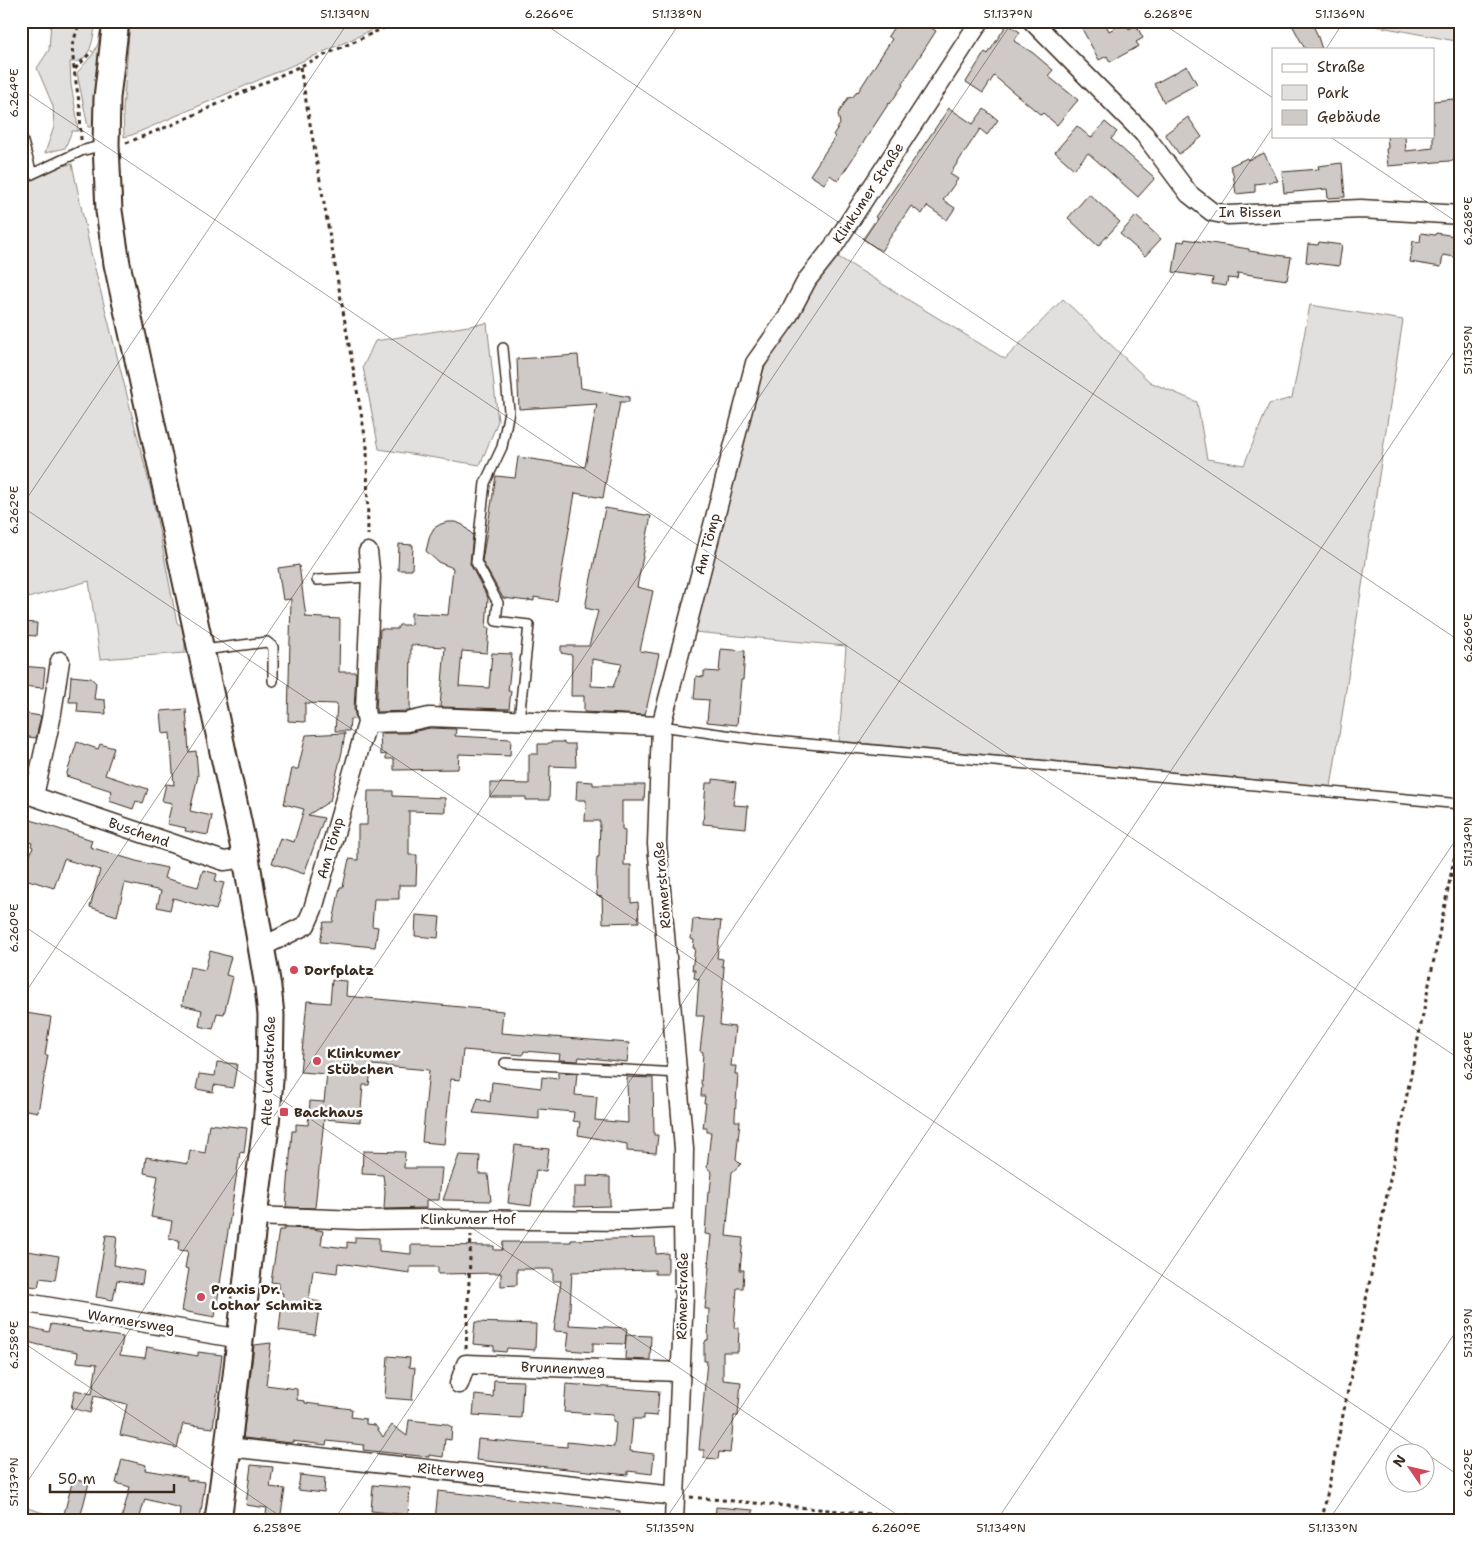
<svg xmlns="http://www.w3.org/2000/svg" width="1482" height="1541" font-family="'Shantell Sans',sans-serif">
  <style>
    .green { fill: #e2e0de; stroke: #8e857e }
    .building { fill: #cfcac7; stroke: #3b2a1e; fill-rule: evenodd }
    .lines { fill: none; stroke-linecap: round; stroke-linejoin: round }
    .lane-casing { stroke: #3b2a1e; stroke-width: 12 }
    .street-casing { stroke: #3b2a1e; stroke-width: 21 }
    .secondary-casing { stroke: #3b2a1e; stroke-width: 29 }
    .path { stroke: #3b2a1e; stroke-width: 3; stroke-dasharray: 4 4; stroke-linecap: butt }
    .lane { stroke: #fff; stroke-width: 9 }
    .street { stroke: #fff; stroke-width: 18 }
    .secondary { stroke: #fff; stroke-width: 25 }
    .ticks { fill: none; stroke: #3b2a1e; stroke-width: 1; stroke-opacity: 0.45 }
    .poi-dot { fill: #d1495b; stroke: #fff; stroke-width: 2 }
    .labels { text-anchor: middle; stroke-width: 5; stroke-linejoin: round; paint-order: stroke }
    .street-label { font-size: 14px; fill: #3b2a1e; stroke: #fff }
    .poi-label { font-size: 14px; font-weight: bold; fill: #3b2a1e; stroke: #fff; text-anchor: start }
    .neatline { fill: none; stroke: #3b2a1e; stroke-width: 2 }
    .ticks-label { font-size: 12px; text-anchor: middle; fill: #3b2a1e }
  </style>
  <rect width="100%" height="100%" fill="#fff"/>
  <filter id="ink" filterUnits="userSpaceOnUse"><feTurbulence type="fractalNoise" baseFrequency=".02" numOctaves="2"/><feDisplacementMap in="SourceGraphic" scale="10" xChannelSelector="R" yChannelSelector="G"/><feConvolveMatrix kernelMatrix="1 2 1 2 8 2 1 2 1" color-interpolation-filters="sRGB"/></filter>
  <g filter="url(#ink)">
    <path class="green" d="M51,21H96C93,37 92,64 70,62L71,85L76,112L78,131H72L65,148L45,153L54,127L53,106L37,68L49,50Z
      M102,21H106L95,119L91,127H88L77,73L93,54L98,44Z
      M130,21H392L330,49L132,135L124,137L123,110Z
      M1375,21H1461V42L1376,26Z
      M72,164L91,253L152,494L177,623L182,626L185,643V653L100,659L89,581L28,598L21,581V182L62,166Z
      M835,255L1005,359L1063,299L1150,382L1197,402L1207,459L1244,465L1269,404L1292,398L1310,305L1403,320L1331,787L839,741L846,646L694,632L744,427L764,369L782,337Z
      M487,323L498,421L480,465L379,449L363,367L375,341Z
      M21,1506L66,1520H21Z"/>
    <path class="building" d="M898,21H921L936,31L902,84L903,85L890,104L889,103L838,181L830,175L824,184L810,175L835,137L833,135L840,124L838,114L848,98L853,97L857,91L858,92L892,39L888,36Z
      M1087,21H1104L1109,31L1125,22L1129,29L1136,25L1143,38L1136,42L1139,46L1110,62L1107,56L1099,60L1080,25Z
      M1290,21H1311L1317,34L1322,49H1305Z
      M1007,24L1020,32L1014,41L1033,53L1053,70L1048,76L1078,100L1057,125L1043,113L1041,115L994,76L983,93L966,82L985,52L988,54Z
      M1187,66L1197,84L1164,102L1154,84Z
      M1454,99L1455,109H1458L1460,126H1461V160L1388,166L1386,149L1388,148L1387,136H1405L1406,151L1433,148V101Z
      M949,108L973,124L984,109L998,120L987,135L980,129L950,174L958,179L943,200L955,208L947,220L927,206L922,214L911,206L881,251L863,239L877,218L875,217Z
      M1188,117L1202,137L1179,154L1165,134Z
      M1105,122L1117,132L1111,139L1155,178L1138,197L1088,153L1074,169L1055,152L1077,126L1091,138Z
      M1264,153L1278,181L1255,184V192L1236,194L1233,173L1230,166L1247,158L1248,160Z
      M1342,163L1345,197L1328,198L1327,189L1284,193L1282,172L1319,169L1318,166Z
      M1089,194L1120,222L1098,246L1068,218Z
      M1136,216L1161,239L1145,256L1120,234Z
      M1421,233L1435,235L1436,233L1461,237V258L1443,255L1441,267L1410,262L1413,241L1420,242Z
      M1185,239L1249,249V251L1291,257L1287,280L1238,273L1237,279L1228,278L1226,286L1212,284L1213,278L1173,272L1178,241L1184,242Z
      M1319,242L1342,245L1339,266L1306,262L1308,244L1318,245Z
      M578,355L581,388L629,397V402H620L603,498L575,493L557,601L534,597V601L528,600V601L503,598L482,561L496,476L515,478L518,457L585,467L597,404L519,409L517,359Z
      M605,508L651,516L637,587L653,591L640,651L659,654L645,715L584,712V696H571L572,655L561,653V646H589L598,611L585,608ZM592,659L622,664L613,687L591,686Z
      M448,522H456L463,525L473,535L470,564L488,598L486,628H489L487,653L462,651L459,686L489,688L492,653L512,654L508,691H511L509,709L440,707L445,647L411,645L410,711L376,712L380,629H397L399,625H411V613L448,615L453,568L438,562L426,551L430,535L434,528L441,524Z
      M399,544L413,545L412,570H398Z
      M299,565L306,617L340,619L339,672H356L354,709L356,719H350L349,731H335L337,704L305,703V722L288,721L291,599L283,600L278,568Z
      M22,622L37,623L36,636L22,635Z
      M721,649L745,651L743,680H741L737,725L707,722L709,700L694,699L696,676L704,677V671L719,672Z
      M21,666L45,668L43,688L21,686Z
      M71,676L91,678L96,683L94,699L105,700L106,714L77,712L78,702H69Z
      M186,709L189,752L196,751L198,776L190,811L212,816L208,835L185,831L186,828L167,824L172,803L162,801L166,784L174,785L170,733L163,734L161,711Z
      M21,713L41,716L36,738L21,736Z
      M430,728L456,729L455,736L511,739L510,756L459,754L458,769L394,770V759H386V754L381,755L380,733H407Z
      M345,733L342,752L330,801L308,815L324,818L304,874L272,863L280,838L294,842L304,809L284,804L292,769H298L306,735Z
      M77,742L98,749L100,744L114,748L105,775L148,789L143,803L136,801L133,809L109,801L112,791L66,776Z
      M551,742H563L566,744H575L576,767L550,766L549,800H526V797H490V783L529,784V754H538V744H547Z
      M713,779L736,782L733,805L748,806L746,828L703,824L706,783H713Z
      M577,781L593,782V785H645L644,801H622V829L625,830L624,865H631V903L638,902L639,922L603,923L602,897L597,896L596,880L597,857H599L600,821H585L586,800H576Z
      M368,791H393V796L445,798V812L409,811V855H417L416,885H399V899H374L372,926L378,927L375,947L320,942L324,922H333L340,887H343L349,859L358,860V825H367Z
      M28,819L92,840L90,847L136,861L167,868L164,878L198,887L203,870L217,874L215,881L224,883L216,910L173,898L170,910L157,907L161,891L125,883L117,916L90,907L100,870L64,859L54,888L22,878L33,847L31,846L32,843L21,839Z
      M416,915L440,917L438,938L415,936Z
      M693,919L721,921L717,958L723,959L722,966L724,967L720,1025L735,1027L731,1066H736L735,1074H738L735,1117V1121H740L736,1159L741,1164L732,1172L726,1236L743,1238L740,1270H744L743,1288H737L734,1328H739L738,1352H723V1380L741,1382L738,1416H734L730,1453L719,1452L718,1459L704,1458V1450H699L707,1361H704V1345L706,1340H708L709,1309H705L709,1267H708L711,1235L705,1234L708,1191H710L712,1173L707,1167L711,1132H707V1128H703L706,1103H704L705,1096H701L702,1084H701L703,1052L700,1051L704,1016H696L699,979L694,978L695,970H692L695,948H693L694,940L691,939Z
      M210,951L231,957L226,975L233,977L224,1014L217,1013L213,1029L199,1026L202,1010L182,1005L190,967L205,970Z
      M332,980L347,981L346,996L503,1011L501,1033L629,1043L627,1062L579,1057L578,1061L559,1060L560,1054L524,1051L523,1055L463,1050L460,1080L451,1079L444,1144L422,1142L429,1070L372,1065L369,1085H363L360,1122L324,1119L315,1208L286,1207L292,1131H296V1124L308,1125L310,1101L324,1102L327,1074L300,1072L307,1001L330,1003Z
      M26,1013L51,1017L45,1055H48L38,1112L21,1109V1044Z
      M217,1062L237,1064L233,1088L214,1085L213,1092L196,1089L199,1074L215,1076Z
      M558,1072L577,1073L575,1095L597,1097L595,1120L628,1123L627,1077L653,1078L654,1135H658L656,1153L627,1151V1144L578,1135L580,1122L573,1121L574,1112L539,1109V1119L473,1113L478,1098L490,1102L492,1082L541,1088L542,1077L558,1079Z
      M209,1124L247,1128L244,1153L240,1152L215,1317L182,1311L189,1269L185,1268L188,1251L178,1250L179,1240L169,1238L172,1221L151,1217L158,1176L144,1173L146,1157L188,1164L190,1150L205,1153Z
      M515,1145L549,1149L546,1171L536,1170L531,1206L508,1203Z
      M363,1151L405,1152L404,1168H442L439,1200H426V1208L384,1209L385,1191L383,1175L362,1174Z
      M459,1155L480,1156L479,1174H488L491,1201L443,1200Z
      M587,1176L610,1177V1206L574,1207V1187H587Z
      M284,1228L313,1229L323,1231L321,1245L347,1248V1242L355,1243V1237L379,1238V1251L411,1254V1245L494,1246V1250H502L503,1242H571V1240L655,1238L656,1254L668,1253V1274H655V1270L572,1272L569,1325L627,1328L625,1344L593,1343V1352L567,1350L569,1332L554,1331L561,1281H553V1269H517V1285L501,1286V1273L438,1274V1267H410V1273L338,1263L337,1273L313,1270L309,1300L320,1302L315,1335L279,1330L283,1293L278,1292L279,1283L271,1282L279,1230H284Z
      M106,1235L117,1236L114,1265L119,1266V1267L144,1271L142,1284L117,1280L113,1300L96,1297Z
      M21,1250L59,1256L55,1280L40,1278L38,1287L21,1285Z
      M475,1322L536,1324L535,1350L507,1348L506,1352L494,1351V1346L473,1344Z
      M51,1324L82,1329V1331L123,1337L120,1355L145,1358L147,1347L198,1356V1352L222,1355L213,1428L183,1424L177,1448L120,1435L127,1404L94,1396L90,1413L71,1408L75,1390L92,1394L97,1364L77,1362L78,1352L39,1345L21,1340V1325L49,1332Z
      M626,1335L651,1336L650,1360L625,1359Z
      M271,1343L266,1385L297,1389V1400L305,1401V1403L352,1409L351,1417L366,1419V1424L375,1425L383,1437L392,1425L407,1436L409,1420L446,1424L452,1427L451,1440L445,1439L443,1457L429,1455V1457L363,1450L364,1445L327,1441L326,1445L292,1441V1443L243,1438L254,1345Z
      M388,1356L410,1358L409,1367L415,1368L412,1400L385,1398Z
      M494,1380L523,1381L521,1418L473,1415L475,1395L493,1397Z
      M566,1384L659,1391L657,1416L644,1415V1419H633L630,1451L654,1454L652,1474L628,1471V1475L476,1460L478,1439L567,1447V1442L614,1447L616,1422L613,1421V1415L564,1412Z
      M122,1459L146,1465L145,1470L187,1477V1480L205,1482L200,1520H179L180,1508L145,1499L139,1520H121L130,1487L116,1483Z
      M251,1465L273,1467L270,1487L285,1489L280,1520H265L267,1508L246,1505Z
      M300,1475L325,1478L324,1493L298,1490Z
      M73,1479L89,1483L80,1518L64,1514Z
      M373,1485L410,1488L408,1515L371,1511Z
      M438,1491L620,1511L619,1520H435Z
      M716,1507L753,1510V1520H715Z"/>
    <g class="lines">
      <defs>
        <path id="lane" d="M21,135L32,174
          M21,178L32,174L81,151L103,145
          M503,348L509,411L502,447L485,483L476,562L498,603L496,621L529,625L519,720
          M317,580L371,577
          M203,650L267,642L273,647V681
          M661,726L754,739L1461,804
          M505,1063L678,1073"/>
        <path id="street" d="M1032,21L1144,134L1189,194L1212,212L1228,215L1361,209L1461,215
          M367,723L365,709L371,577L368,552
          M21,792L224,861L246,858
          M34,796L51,719L60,661
          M262,947L306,925L313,909L367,723L407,722L429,717L661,726
          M254,1216L358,1220L432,1219L629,1221L683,1218
          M21,1302L241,1339
          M459,1384L466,1364L680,1372
          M228,1447L675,1496
          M674,1520L684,1295L683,1218L684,1149L657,844L661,726L755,363L787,318L807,280L833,247L980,21"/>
        <path id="secondary" d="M116,21L107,98L106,145L109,211L117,264L137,355L246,858L268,987L271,1015L270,1081L265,1134L254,1216L228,1447L218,1520"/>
      </defs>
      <use href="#lane" class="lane-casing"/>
      <use href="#street" class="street-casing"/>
      <use href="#secondary" class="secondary-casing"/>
      <path class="path" d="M21,26L23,21
        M300,67L367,447L368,535
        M74,69L72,46L80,21
        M81,140L80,108L74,70L92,51
        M126,143L174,124L399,21
        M466,1349L471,1235
        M690,1497L935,1520
        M1322,1520L1461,824"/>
      <use href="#lane" class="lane"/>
      <use href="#street" class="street"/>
      <use href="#secondary" class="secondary"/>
    </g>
  </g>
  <path class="ticks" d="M540,21L1461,642M1159,21L1273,98M1326,49L1344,21M21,89L1461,1060M1329,136L1461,225M21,506L1461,1477M21,507L349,21M21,924L905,1520M21,999L681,21M21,1341L286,1520M21,1491L1013,21M334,1520L1273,127M665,1520L1461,341M997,1520L1461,832M1329,1520L1461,1324"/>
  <g class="poi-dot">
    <circle cx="294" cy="970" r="5"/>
    <circle cx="317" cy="1061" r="5"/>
    <rect x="279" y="1107" width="10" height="10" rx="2.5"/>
    <circle cx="201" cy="1297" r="5"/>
  </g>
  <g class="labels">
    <g class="street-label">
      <text transform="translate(868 193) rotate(-57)" y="5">Klinkumer Straße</text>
      <text x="1250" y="217">In Bissen</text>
      <text transform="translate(707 544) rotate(-75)" y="5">Am Tömp</text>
      <text transform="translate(139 832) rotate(19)" y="5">Buschend</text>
      <text transform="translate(330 848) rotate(-74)" y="5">Am Tömp</text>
      <text transform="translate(662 885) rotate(-95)" y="5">Römerstraße</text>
      <text transform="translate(268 1071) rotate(-88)" y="5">Alte Landstraße</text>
      <text x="468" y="1224">Klinkumer Hof</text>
      <text transform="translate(682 1296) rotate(-89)" y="5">Römerstraße</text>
      <text transform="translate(131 1321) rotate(9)" y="5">Warmersweg</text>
      <text transform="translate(563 1368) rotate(2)" y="5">Brunnenweg</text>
      <text transform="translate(451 1471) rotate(6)" y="5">Ritterweg</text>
    </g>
    <g class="poi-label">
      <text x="304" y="975">Dorfplatz</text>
      <text x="327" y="1058">Klinkumer<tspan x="327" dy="16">Stübchen</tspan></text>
      <text x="294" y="1117">Backhaus</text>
      <text x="211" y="1294">Praxis Dr.<tspan x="211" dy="16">Lothar Schmitz</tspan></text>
    </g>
  </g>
  <rect width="1482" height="1541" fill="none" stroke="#fff" stroke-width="55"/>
  <rect x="1272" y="48" width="162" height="90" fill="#ffffff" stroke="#b1aaa5"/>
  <rect x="1282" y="64" width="25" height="8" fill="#ffffff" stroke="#b1aaa5"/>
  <text x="1317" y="72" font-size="15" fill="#3b2a1e">Straße</text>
  <rect x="1282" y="85" width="25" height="15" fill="#e2e0de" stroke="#b1aaa5"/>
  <text x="1317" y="98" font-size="15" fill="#3b2a1e">Park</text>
  <rect x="1282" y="110" width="25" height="15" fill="#cfcac7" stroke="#b1aaa5"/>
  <text x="1317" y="122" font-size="15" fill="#3b2a1e">Gebäude</text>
  <g transform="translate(1410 1468) rotate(304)"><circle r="24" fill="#ffffff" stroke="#b1aaa5"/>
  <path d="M0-4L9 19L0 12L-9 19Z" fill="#d1495b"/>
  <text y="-8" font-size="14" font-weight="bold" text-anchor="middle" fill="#3b2a1e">N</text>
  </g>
  <path d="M50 1484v8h124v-8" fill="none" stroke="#3b2a1e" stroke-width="2.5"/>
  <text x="58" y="1484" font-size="15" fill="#3b2a1e" stroke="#ffffff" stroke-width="4" paint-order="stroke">50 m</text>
  <rect x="28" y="28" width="1426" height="1486" class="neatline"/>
  <g class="ticks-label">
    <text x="345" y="18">51.139°N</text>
    <text x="549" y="18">6.266°E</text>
    <text x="677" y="18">51.138°N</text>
    <text x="1008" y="18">51.137°N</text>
    <text x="1168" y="18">6.268°E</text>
    <text x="1340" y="18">51.136°N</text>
    <text transform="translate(14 93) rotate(-90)" y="4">6.264°E</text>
    <text transform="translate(1468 221) rotate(-90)" y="4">6.268°E</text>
    <text transform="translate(1468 350) rotate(-90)" y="4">51.135°N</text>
    <text transform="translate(14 510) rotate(-90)" y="4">6.262°E</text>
    <text transform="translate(1468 638) rotate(-90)" y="4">6.266°E</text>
    <text transform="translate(1468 842) rotate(-90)" y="4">51.134°N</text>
    <text transform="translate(14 928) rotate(-90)" y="4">6.260°E</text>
    <text transform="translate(1468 1056) rotate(-90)" y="4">6.264°E</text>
    <text transform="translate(1468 1333) rotate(-90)" y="4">51.133°N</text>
    <text transform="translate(14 1345) rotate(-90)" y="4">6.258°E</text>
    <text transform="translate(1468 1473) rotate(-90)" y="4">6.262°E</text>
    <text transform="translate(14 1482) rotate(-90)" y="4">51.137°N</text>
    <text x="277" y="1532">6.258°E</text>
    <text x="670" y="1532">51.135°N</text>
    <text x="896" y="1532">6.260°E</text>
    <text x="1001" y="1532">51.134°N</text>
    <text x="1333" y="1532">51.133°N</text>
  </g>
</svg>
